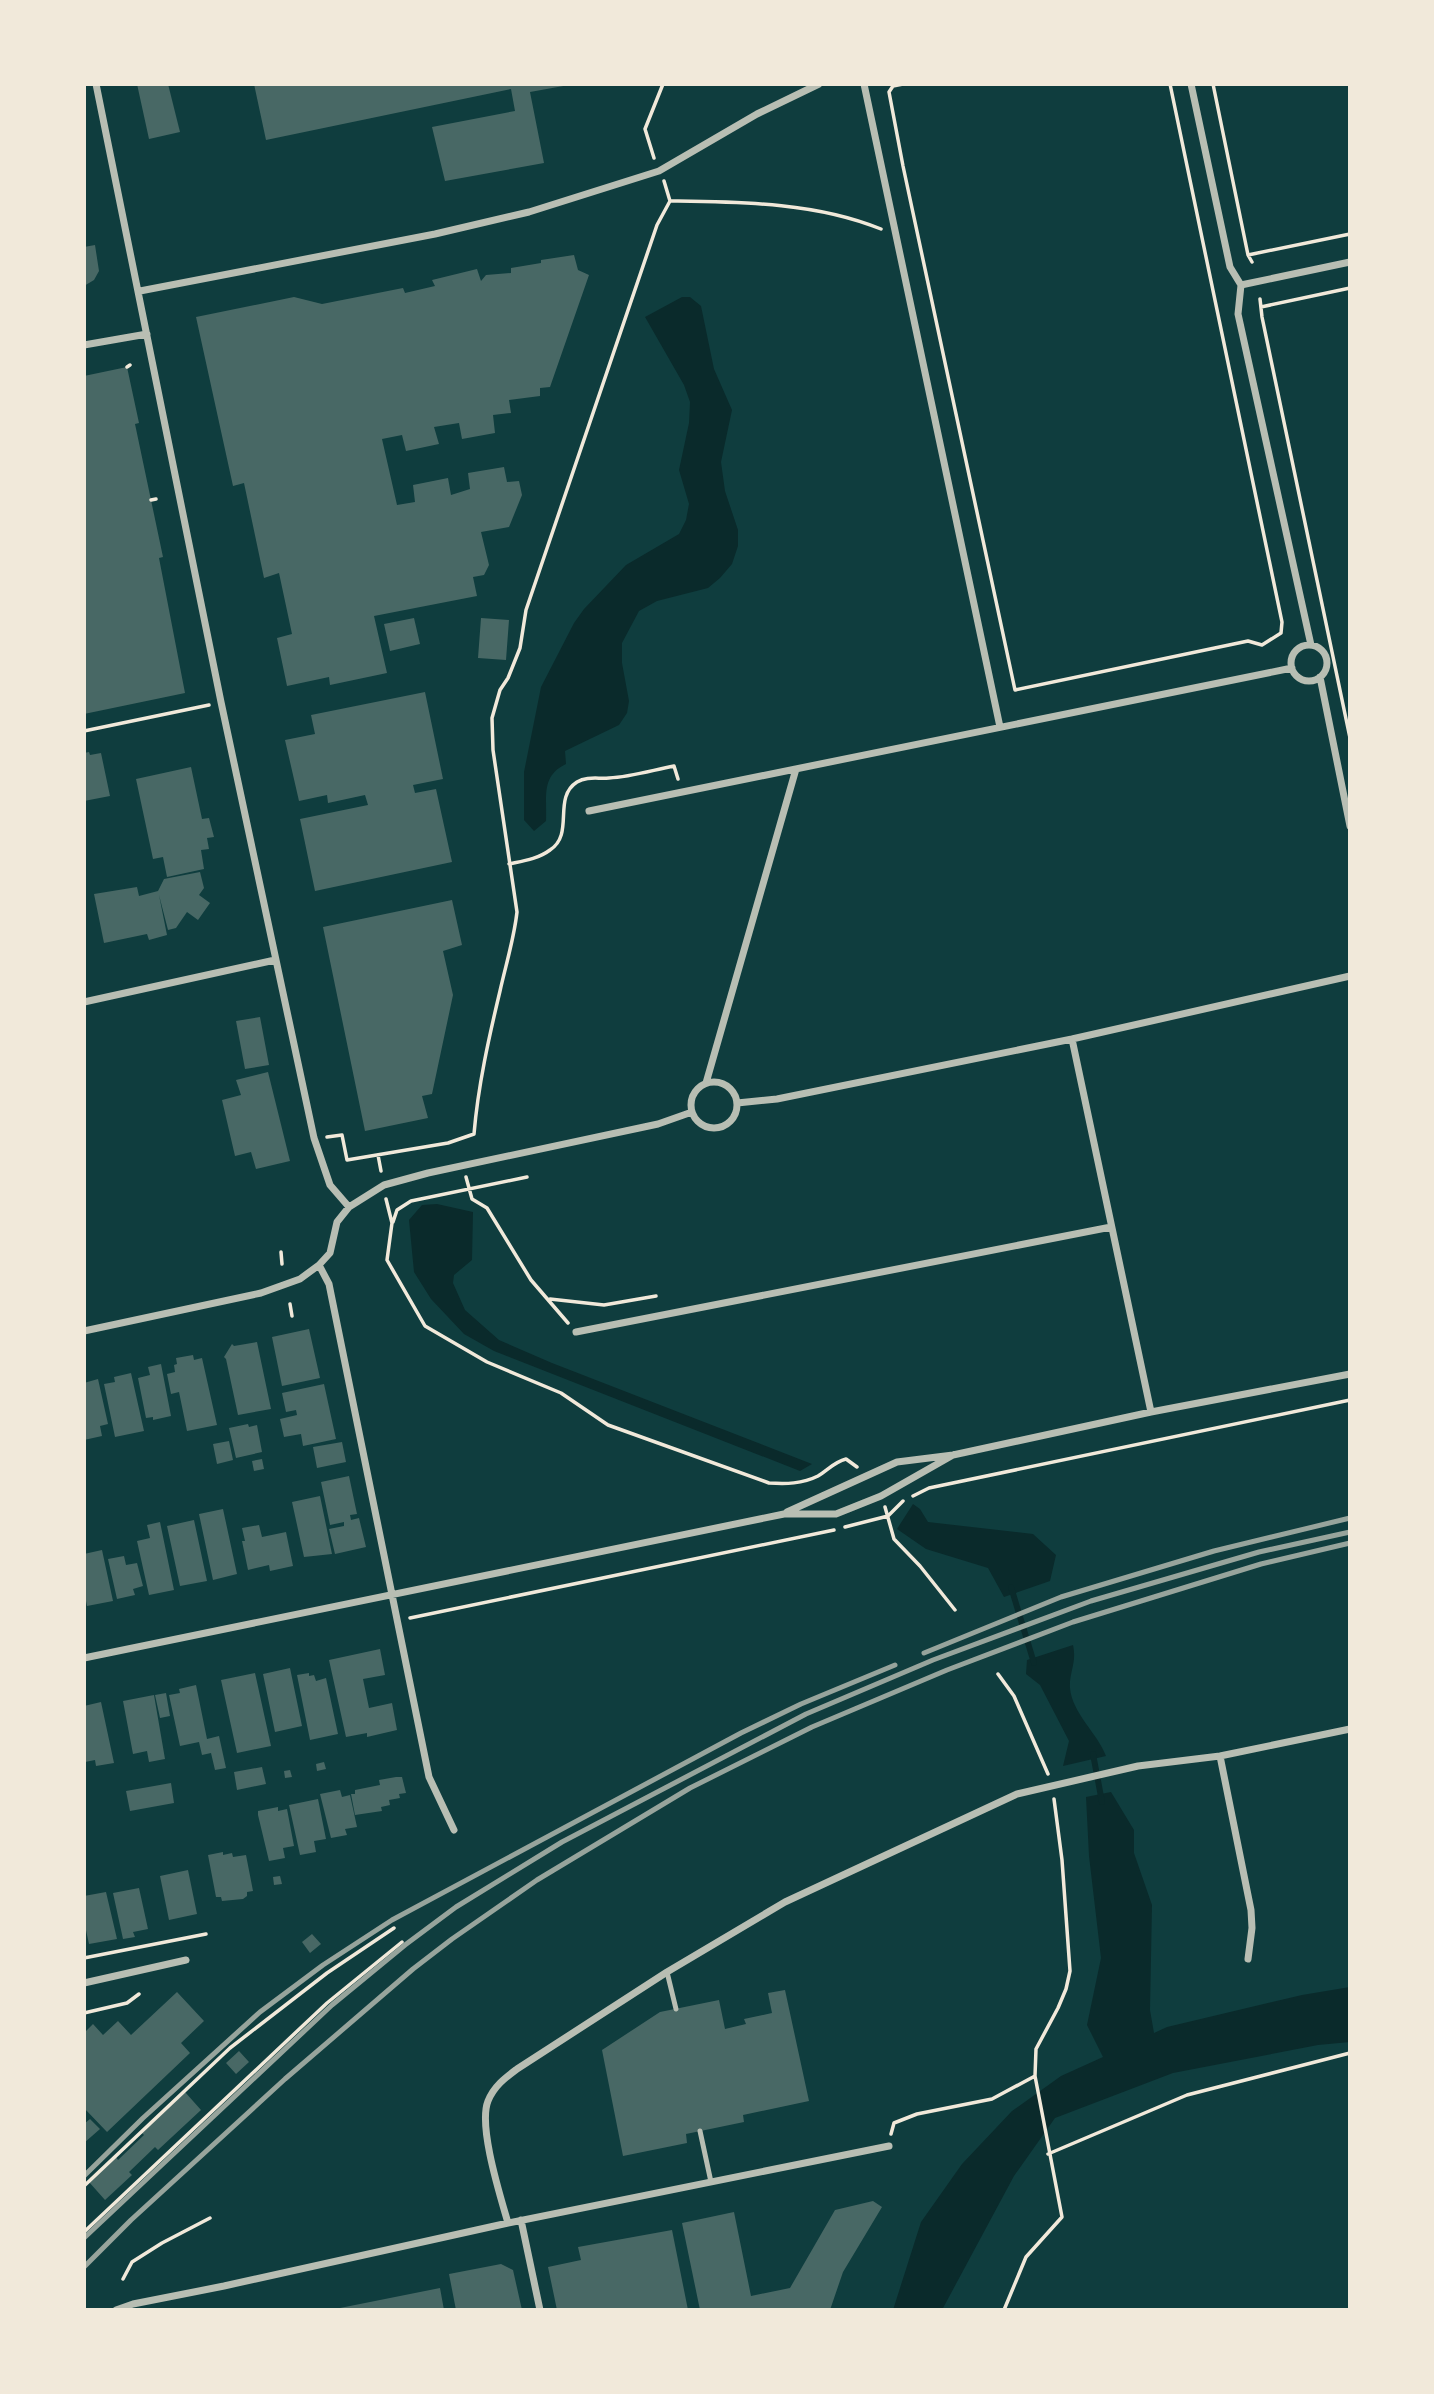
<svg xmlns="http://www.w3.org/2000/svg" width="1434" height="2394" font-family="'Crimson Pro',serif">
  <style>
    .water { fill: #0a2a2b }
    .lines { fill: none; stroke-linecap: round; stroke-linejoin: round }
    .stream { stroke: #0a2a2b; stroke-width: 6 }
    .building { fill: #486865 }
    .path { stroke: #f1e9da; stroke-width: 3.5 }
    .service { stroke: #b8beb3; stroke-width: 5 }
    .minor { stroke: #b8beb3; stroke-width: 7 }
    .rail { stroke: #97a49c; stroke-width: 5 }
  </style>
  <rect width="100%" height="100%" fill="#0f3d3e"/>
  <path class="water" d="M682,297H690L701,306L714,369L732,410L721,462L725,491L738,530V546L732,564L720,578L708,588L657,601L639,611L622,643V663L629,701L627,713L619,725L565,751L566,764C541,776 547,796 546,821L534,831L524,820V772L541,687L574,623L584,609L626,565L679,534L686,520L689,504L679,470L689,423L690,402L684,385L645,317Z
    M437,1204L473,1212L472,1260L454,1275L453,1283L465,1310L499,1340L552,1363L812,1464L800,1471L494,1351L464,1334L431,1299L414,1272L409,1220L422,1205Z
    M913,1504L920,1509L928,1522L1033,1534L1056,1555L1050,1581L1004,1597L988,1568L926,1549L897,1529Z
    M1073,1645C1077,1663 1069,1672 1070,1688C1072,1713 1098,1734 1106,1756L1063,1766L1069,1741L1040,1685L1026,1674L1027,1660Z
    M1111,1792L1134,1830V1853L1152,1905L1150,2010L1154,2033L1167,2027L1302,1995L1350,1987V2042L1318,2045L1173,2073L1055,2118L1014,2176L942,2310H893L921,2222L962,2164L1012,2111L1061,2076L1103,2057L1087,2025L1101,1958L1089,1856L1086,1797Z"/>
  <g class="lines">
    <path class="stream" d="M1011,1587L1034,1663
      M1093,1754L1102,1802"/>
  </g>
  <path class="building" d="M137,84H168L180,132L149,139Z
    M254,84H569V85L530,92L544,163L445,181L432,127L515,111L511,89L266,140Z
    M95,245L99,271L94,280L84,286V247Z
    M574,255L578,270L589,275L550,387L540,388V396L509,400L511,413L493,415L495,433L462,439L459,423L434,427L439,444L406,451L402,435L382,439L397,505L415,502L413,485L448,478L451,495L470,489L468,473L504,467L507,482L519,481L522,495L509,527L481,532L489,565L484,575L473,577L477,596L374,616L387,673L330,685L329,677L287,686L277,638L292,634L279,573L264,578L244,483L233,486L196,317L294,297L322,304L403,288L405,293L435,286L432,280L477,269L481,281L486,275L511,273V268L541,263V260Z
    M127,367L139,423L135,424L163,557L159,558L185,693L84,714V376Z
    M414,618L420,644L390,651L384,624Z
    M481,618L509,620L506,660L478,658Z
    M425,692L443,779L413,785L415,793L436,789L452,862L315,891L300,819L368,805L365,795L328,803L327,795L299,801L285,740L315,734L311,715Z
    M89,752L90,755L101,753L110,796L84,801V753Z
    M191,767L202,819L209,818L214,837L207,838L209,849L201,850L204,869L167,877L163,857L153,859L136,779Z
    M200,872L204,888L199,895L210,903L198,920L187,912L176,928L168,930L159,895L167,935L149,940L147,934L104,943L94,894L137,887L139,896L158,891L164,879Z
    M452,900L462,945L443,951L453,995L432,1094L422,1096L428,1118L365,1131L323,927Z
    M260,1017L269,1065L245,1069L236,1021Z
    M268,1072L290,1161L256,1169L251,1152L235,1156L222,1100L241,1095L236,1080Z
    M309,1329L320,1378L282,1386L272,1337Z
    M257,1342L271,1409L238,1415L226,1359L224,1357L232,1344L234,1346Z
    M193,1355L194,1360L202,1358L217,1425L187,1431L179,1392L171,1394L167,1374L175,1372L174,1365L177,1364L176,1358Z
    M161,1364L171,1416L153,1420V1417L146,1418L138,1378L150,1375L148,1367Z
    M131,1373L144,1431L115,1437L104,1384L115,1382L114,1377Z
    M98,1379L108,1424L100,1426L102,1436L84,1440V1383Z
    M324,1384L336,1439L303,1446L301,1434L284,1437L280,1419L297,1415L296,1410L286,1412L282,1393Z
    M248,1424L249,1427L257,1425L262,1452L236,1458L229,1428Z
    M229,1441L233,1460L217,1464L213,1444Z
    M342,1442L346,1462L317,1468L313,1447Z
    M262,1459L264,1469L254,1471L252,1461Z
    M349,1476L357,1514L350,1515L351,1520L359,1518L366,1547L335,1554L329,1529L344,1526V1522L330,1525L321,1482Z
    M320,1496L332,1554L304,1557L292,1502Z
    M223,1509L237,1574L213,1580L199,1514Z
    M194,1520L207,1581L180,1586L167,1526Z
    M160,1522L174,1590L149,1595L137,1541L150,1538L147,1525Z
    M259,1525L262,1537L286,1532L293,1566L270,1571L269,1565L248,1570L242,1541H245L242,1528Z
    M102,1550L113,1601L87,1606L84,1591V1554Z
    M124,1556L126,1565L137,1563L143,1586L133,1589L135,1595L117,1599L108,1559Z
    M380,1649L385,1675L363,1679L369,1708L392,1703L397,1730L367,1737V1733L346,1737L329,1660Z
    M290,1668L302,1726L275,1732L263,1674Z
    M255,1673L271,1746L237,1753L221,1680Z
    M309,1673V1676L314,1675L316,1681L326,1678L338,1734L310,1740L297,1675Z
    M196,1685L207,1739L219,1736L226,1768L215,1770L211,1753L202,1755L199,1742L180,1746L169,1695L180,1693L179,1689Z
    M166,1693L170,1716L160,1718L155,1695Z
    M154,1695L165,1759L149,1762L147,1751L133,1754L123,1701Z
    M101,1702L114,1763L96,1766L95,1760L85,1762L84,1759V1706Z
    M324,1762L326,1769L317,1771L316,1764Z
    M262,1767L266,1784L237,1790L234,1772Z
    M290,1770L292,1777L285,1778L284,1771Z
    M396,1777H402L406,1793L399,1794L400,1798L389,1800L390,1805L381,1807L382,1811L355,1815L351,1794H355V1790L380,1785L379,1780Z
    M171,1783L174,1803L130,1811L126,1791Z
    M340,1790L342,1797L350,1795L357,1827L345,1829L347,1835L331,1838L320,1794Z
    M318,1799L326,1839L314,1841L316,1852L300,1855L289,1805Z
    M278,1807V1811L287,1809L294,1846L283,1848L285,1858L269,1861L258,1815V1811Z
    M223,1852V1855L232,1853L233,1857L246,1855L253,1891L247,1892V1896L243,1899L222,1901L221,1897H216L208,1855Z
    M188,1870L197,1914L169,1920L160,1876Z
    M280,1876L282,1884L274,1885L273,1877Z
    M139,1888L148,1929L133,1932L135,1937L123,1939L113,1893Z
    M106,1892L117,1939L89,1944L84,1921V1896Z
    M312,1934L321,1944L310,1953L302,1942Z
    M785,1990L809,2101L743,2115L744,2122L686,2134L687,2143L623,2156L602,2050L660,2012L719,2000L725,2029L746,2024L744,2019L772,2013L768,1993Z
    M177,1992L204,2021L181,2043L190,2053L107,2132L84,2108V2029L86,2031L93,2024L103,2035L118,2021L131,2035Z
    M239,2051L249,2062L236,2074L226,2063Z
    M185,2092L201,2110L158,2150L155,2147L129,2172L132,2175L105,2200L89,2182L116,2157L118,2160L144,2135L142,2133Z
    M90,2119L100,2129L84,2143V2124Z
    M873,2201L882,2207L843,2272L830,2310H700L682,2223L734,2212L751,2296L790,2288L835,2210Z
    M672,2230L688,2310H557L548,2267L581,2260L578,2247Z
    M501,2264L513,2270L522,2310H456L449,2274Z
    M440,2288L444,2310H341L340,2308Z"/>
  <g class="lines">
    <path class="path" d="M903,84L893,86L889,92L903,166L1015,690L1248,641L1262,645L1281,633L1282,622L1170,84
      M1213,84L1248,255L1252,262
      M654,158L645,129L663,84
      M670,201C741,202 815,202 881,229
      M1248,255L1350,234
      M1260,299L1262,317L1350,738
      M1261,307L1350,288
      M127,367L130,365
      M151,500L156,499
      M84,731L209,705
      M509,864C523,861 538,859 550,850C575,834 552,798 577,782C587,776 598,779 609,778C631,777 653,770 674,766L678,779
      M327,1137L342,1135L347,1160L448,1143L474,1134C478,1086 489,1037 500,991C506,964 514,939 517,912L493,750L492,718L500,690L508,678L520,648L526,610L657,225L670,201L664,181
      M378,1155L381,1171
      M466,1177L472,1199L487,1208L531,1280L568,1323
      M386,1199L392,1223L387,1260L425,1326L487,1362L561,1393L608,1425L769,1483C786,1484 802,1484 818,1476C828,1470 834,1462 846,1459L857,1467
      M393,1222L397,1210L411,1201L527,1177
      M281,1252L282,1264
      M550,1299L604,1305L656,1296
      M290,1304L292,1316
      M913,1496L929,1488L1350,1400
      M885,1507L894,1539L920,1566L955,1610
      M845,1527L888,1516L903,1501
      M410,1618L834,1530
      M998,1674L1014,1696L1048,1774
      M84,1958L206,1934
      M84,2013L127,2003L139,1994
      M891,2134L894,2123L917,2114L992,2099L1035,2076L1036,2049L1058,2008L1066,1989L1070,1971L1062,1860L1054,1799
      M1048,2154L1187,2095L1350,2053
      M84,2186L230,2048L327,1973L394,1928
      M84,2232L327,2003L402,1942
      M123,2279L132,2262L162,2243L210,2218
      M1004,2310L1026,2257L1062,2217L1035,2076"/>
    <path class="service" d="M667,1972L676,2009
      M700,2131L711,2182"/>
    <path class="minor" d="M96,84L221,702L314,1138L330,1185L349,1207
      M864,84L1000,727
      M1191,84L1230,267L1241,285L1238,314L1311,645
      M1241,285L1350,262
      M140,291L435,234L529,212L659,171L757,114L819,84
      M84,345L147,334
      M1291 663a18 18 0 1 1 36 0a18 18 0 1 1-36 0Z
      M1320,677L1350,826
      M589,811L1292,668
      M84,1002L275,960
      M1072,1039L1151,1412
      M691 1105a23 23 0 1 1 46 0a23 23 0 1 1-46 0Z
      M706,1083L796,769
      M737,1103L777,1099L1072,1039L1350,976
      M319,1265L329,1284L331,1294L429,1777L454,1830
      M84,1331L261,1293L300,1279L319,1265L330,1253L337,1222L349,1207L384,1185L428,1173L658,1124L692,1112
      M576,1332L1111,1227
      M787,1512L897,1462L953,1455L1151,1412L1350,1374
      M84,1658L784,1514H836L881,1496L953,1455
      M1220,1756L1251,1910L1252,1928L1248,1959
      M84,1983L186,1960
      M521,2220L540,2310
      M508,2223C500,2195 478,2126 488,2101C494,2086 505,2078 517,2069L667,1972L785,1902L1017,1794L1138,1766L1220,1756L1350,1729
      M116,2310L133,2304L224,2286L508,2223L889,2146"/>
    <path class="rail" d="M924,1653L1061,1597L1214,1551L1350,1518
      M84,2176L143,2118L260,2012L323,1965L392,1920L741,1733L801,1704L895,1665
      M84,2238L332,2005L405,1945L456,1907L562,1842L806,1714L933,1660L1091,1601L1259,1552L1350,1532
      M84,2267L131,2220L285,2079L413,1969L452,1939L537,1880L690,1788L812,1727L947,1670L1073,1622L1261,1564L1350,1543"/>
  </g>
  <rect width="1434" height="2394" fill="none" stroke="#f1e9da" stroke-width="172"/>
</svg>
